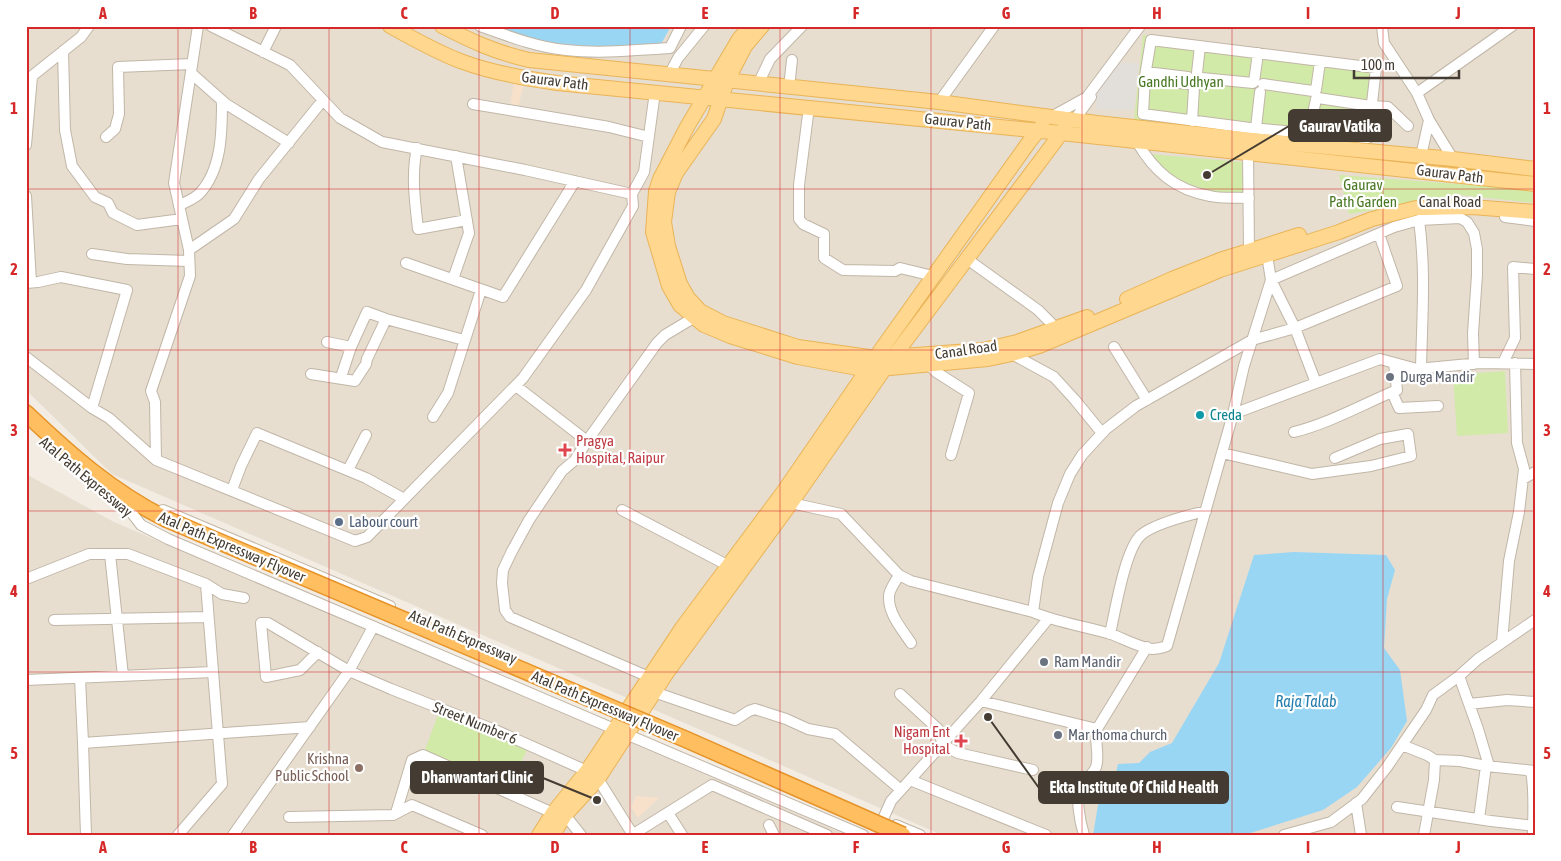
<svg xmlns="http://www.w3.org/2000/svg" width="1561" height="861" font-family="'Asap Condensed',sans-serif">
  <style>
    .residential { fill: #e7ded0 }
    .commercial { fill: #f7e1cb }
    .green { fill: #d1eaa8 }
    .parking { fill: #e2dfdb }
    .water { fill: #99d6f4 }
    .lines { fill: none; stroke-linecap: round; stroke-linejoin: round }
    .minor-casing { stroke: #c1b6a7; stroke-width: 12 }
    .major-casing { stroke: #eab458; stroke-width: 16 }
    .highway-casing { stroke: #e69328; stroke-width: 18 }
    .minor { stroke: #fff; stroke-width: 10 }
    .major { stroke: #ffd78e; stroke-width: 14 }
    .highway { stroke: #ffbf60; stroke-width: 15 }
    .highway-bridge-casing { stroke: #e69328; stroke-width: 18; stroke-linecap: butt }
    .highway-bridge { stroke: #ffbf60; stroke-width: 15 }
    .grid { fill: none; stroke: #d62828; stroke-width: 1; stroke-opacity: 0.55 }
    .worship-dot { fill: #6b7280; stroke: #fff; stroke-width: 2 }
    .culture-dot { fill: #0f9aa8; stroke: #fff; stroke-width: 2 }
    .health-dot { fill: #e0444e; stroke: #fff; stroke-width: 2 }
    .service-dot { fill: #5c6f8a; stroke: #fff; stroke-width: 2 }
    .education-dot { fill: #8d6e63; stroke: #fff; stroke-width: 2 }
    .labels { text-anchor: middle; stroke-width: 4.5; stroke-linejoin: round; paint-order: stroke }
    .street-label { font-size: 15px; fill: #443c32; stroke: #fff }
    .park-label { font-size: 15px; fill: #497823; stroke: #fff }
    .worship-label { font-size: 15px; fill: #5b616d; stroke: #fff; text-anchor: start }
    .culture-label { font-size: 15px; fill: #0d838f; stroke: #fff; text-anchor: start }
    .health-label { font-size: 15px; fill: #be3a42; stroke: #fff; text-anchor: start }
    .service-label { font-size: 15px; fill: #4e5e75; stroke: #fff; text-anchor: start }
    .education-label { font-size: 15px; fill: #785e54; stroke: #fff; text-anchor: end }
    .water-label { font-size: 16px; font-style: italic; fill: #257dad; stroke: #fff }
    .leader { fill: none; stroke: #443c32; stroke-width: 2 }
    .callout-dot { fill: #443c32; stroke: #fff; stroke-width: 2 }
    .callout { fill: #443c32; stroke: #443c32; stroke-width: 2 }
    .callout-label { font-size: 16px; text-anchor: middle; font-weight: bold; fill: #fff }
    .neatline { fill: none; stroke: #d62828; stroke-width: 2 }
    .grid-label { font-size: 16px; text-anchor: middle; font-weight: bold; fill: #d62828 }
  </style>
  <rect width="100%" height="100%" fill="#f2ece2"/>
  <path class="residential" d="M26,26H1535V835H942L112,474L26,390Z
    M26,474L114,522L847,835H26Z"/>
  <path class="commercial" d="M514,81L524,84L518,108L510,106Z
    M636,796L659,798L638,818L631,807Z"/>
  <path class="green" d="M1143,35L1379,66L1371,143L1134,120Z
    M1149,154L1242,162L1244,196C1206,191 1175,186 1149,154Z
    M1339,175L1535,190V203L1460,195L1349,214Z
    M1505,371L1508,433L1457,436L1453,375Z
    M439,712L528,748L508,790L423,755Z"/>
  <path class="parking" d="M1118,63H1139L1134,110L1096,109V89Z"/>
  <path class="water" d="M496,26H671L660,46L605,47L541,43Z
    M1294,552L1386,555L1395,570L1387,599L1384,648L1400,670L1407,721L1391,748L1357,787L1323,810L1244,835H1093L1098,805L1115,777L1118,764L1139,763L1150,752L1172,743L1219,663L1254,555Z"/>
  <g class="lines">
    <defs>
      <path id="minor" d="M211,26L290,65L340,118L382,142L525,170L632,194L644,172L655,92
        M480,26C508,36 536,47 566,50C601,54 636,50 670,48L681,26
        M1382,26L1384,43L1417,93L1429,120L1453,159
        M1151,40L1376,68L1368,138L1250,128L1143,114L1145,76Z
        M63,51L65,130L72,166L95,197L108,203L113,213L137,225L182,219
        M263,52L276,26
        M1146,72L1188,77
        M191,73L226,104L289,143
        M1197,73L1200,46
        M669,75L678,58L704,26
        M26,78L32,76L81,37L89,26
        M1202,78L1253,83
        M1145,79L1188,84
        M1254,82L1258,53
        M758,84L770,59L802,26
        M1263,84L1313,91
        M789,87L792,60
        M1316,90L1320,62
        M1417,93L1512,26
        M1318,98L1371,106L1388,107L1408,126
        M939,102L994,26
        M473,104L609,127L649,137
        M809,107L799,185V219L803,224L824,234V258L843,270L895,271L900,268L933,276
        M1051,117L1087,97L1140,26
        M1075,119L1091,97
        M1192,121L1194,88
        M1256,128L1260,92
        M1309,133L1316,99
        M106,137L115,129L119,114L118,67L192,64
        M1137,142C1154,171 1175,190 1210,196C1222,199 1236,197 1249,198
        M26,145L32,76
        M417,148C411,175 415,202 418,229L467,220
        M1421,156L1429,120
        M26,196L31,282
        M179,206C185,202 194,199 199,194C222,170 222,132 222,101
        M1505,217L1535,221
        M1419,220C1426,272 1422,317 1421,369
        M189,250L234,219L259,179L323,100
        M92,254L127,259L189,261
        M967,259L1038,310L1051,323
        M406,263L503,297L575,181
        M453,279L469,233L456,156
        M26,283L38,282L61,277L127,290L92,408
        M327,342L351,347
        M1114,347L1147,400
        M1012,354L1054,377L1075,400L1102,433
        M26,357L92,408L109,418L156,460L355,541L367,537L523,378L586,290L633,206L632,194
        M1503,363L1515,338L1513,267L1535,269
        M929,365L936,372L969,393L951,455
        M311,374L355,381L366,364L367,359L386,319
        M341,377L351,347L367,312L386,319L464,340
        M1316,383L1295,328L1271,280L1394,227L1419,220L1460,218L1467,222L1474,233L1477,249V275L1473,333L1474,364
        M516,386L587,441
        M1392,392L1399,408L1438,406
        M1233,414L1380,359L1417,369L1480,363L1535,364
        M433,417L448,393L481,290
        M1294,432C1330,423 1363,404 1397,390L1394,363
        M1222,453L1312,474L1371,466L1411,456L1408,434L1380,439L1335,458
        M156,460L155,402L151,391L190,276L189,250L174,183L198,26
        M348,470L366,435
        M1523,479L1535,472
        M232,490L241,466L257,433L366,478L404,499
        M791,503L841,514L899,575L911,581L1033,612C1058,623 1085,626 1111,634C1124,639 1138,647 1152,649C1157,649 1161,648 1167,646L1233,414L1244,366L1271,280L1267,255L1249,250L1248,153
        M163,510L390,606
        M622,510L727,565
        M131,512L141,525L168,539L863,835
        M110,554L123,676
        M899,575C896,581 889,590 889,596C888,614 902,629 911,643
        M26,579L89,554H128L206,584L222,784L178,835
        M206,584L222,594L244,598
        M1033,612L1038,577L1058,503L1070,474L1082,455L1106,429L1136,406L1252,340L1295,328L1397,286L1379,234
        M54,620L208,617
        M1110,634C1115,612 1125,549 1141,535C1154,524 1189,515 1206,511
        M1502,642L1509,561L1519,512L1524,469L1517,443L1515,363
        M318,652L300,670L266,677L261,623H268L349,671L391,689L495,730L587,771L598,779L633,835
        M1459,676L1478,729L1489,766
        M649,677L510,617L505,610L502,583L503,570L512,551L529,520L562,471L575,460L587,441L657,343L665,335L695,317L698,313
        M80,678L83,743L310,727
        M26,680L213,672
        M654,692L735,720L749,711L755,709L786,719L808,729L835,734L901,790
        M900,694L938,729L943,745L958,753L1033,770
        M981,701L1097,729
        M1469,704L1507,700L1535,702
        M83,743L86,835
        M1402,745L1427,755L1435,760L1460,761L1486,766L1535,771
        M1531,771C1535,792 1533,814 1533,835
        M910,780L1046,835
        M1356,803L1361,835
        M1397,807L1491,821L1535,826
        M396,813L412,760L423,755L553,813
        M668,813L682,835
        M565,815L581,835
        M289,817L393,815L412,805L482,835
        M883,819L891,801L981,701L1048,619
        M1479,819L1486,766
        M769,825L774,835
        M896,825L920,835
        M233,835L349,671L373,627
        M632,835L712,785L827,835
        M1084,835C1080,822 1075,797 1081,785C1085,778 1093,775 1096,767C1100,755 1094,741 1097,729L1147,647
        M1284,835L1331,822L1362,799L1387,767L1426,710L1433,695L1459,676L1478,659L1535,620
        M1424,835L1434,780L1435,760"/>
      <path id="major" d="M390,26C414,39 438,53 463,62C493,73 525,78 557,83L1061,133L1535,184
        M442,26C473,42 495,52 529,60L939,102L1097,123L1261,141L1453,159L1535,169
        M751,26L739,39L687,127L660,179L656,191L653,232L669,286L680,305L704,325L730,336L798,357L868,370L988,359L1012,354L1039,346L1220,270L1339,232L1372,219L1416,208L1472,207L1535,212
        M762,26L745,46L727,81L714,119L676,173L668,192L664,222L668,246L680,284L688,298L700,311L723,323L798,347L876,358L983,350L1017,342L1087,317
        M1127,299L1172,279L1220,260L1299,235
        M539,835L553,813L587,771L682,628L784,491L883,347L1029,142L1042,126
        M553,835L565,815L598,779L668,671L791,503L885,368L1065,128"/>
      <path id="highway" d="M26,413C69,454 112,492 166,519"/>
    </defs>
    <use href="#minor" class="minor-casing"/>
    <use href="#major" class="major-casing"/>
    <use href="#highway" class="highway-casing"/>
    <use href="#minor" class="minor"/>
    <use href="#major" class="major"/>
    <use href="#highway" class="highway"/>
    <defs>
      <path id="highway-bridge" d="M166,519L685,739L903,835"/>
    </defs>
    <use href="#highway-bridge" class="highway-bridge-casing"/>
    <use href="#highway-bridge" class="highway-bridge"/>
  </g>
  <path class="grid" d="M178,26V835M329,26V835M479,26V835M630,26V835M780,26V835M931,26V835M1082,26V835M1232,26V835M1383,26V835M26,189H1535M26,350H1535M26,511H1535M26,672H1535"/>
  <g class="worship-dot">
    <circle cx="1390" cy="377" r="5"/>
    <circle cx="1044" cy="662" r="5"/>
    <circle cx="1058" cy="735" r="5"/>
  </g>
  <circle class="culture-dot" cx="1200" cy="415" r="5"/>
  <g class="health-dot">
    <path d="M562.5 442.5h5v5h5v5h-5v5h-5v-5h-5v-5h5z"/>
    <path d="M958.5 733.5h5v5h5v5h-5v5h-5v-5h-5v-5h5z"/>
  </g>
  <circle class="service-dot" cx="339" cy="522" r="5"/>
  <circle class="education-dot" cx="359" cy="768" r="5"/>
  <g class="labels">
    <g class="street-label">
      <text transform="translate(555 81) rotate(7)" y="5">Gaurav Path</text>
      <text transform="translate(958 122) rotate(6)" y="5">Gaurav Path</text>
      <text transform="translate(1450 174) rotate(7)" y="5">Gaurav Path</text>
      <text x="1450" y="207">Canal Road</text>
      <text transform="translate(966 350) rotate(-8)" y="5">Canal Road</text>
      <text transform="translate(86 477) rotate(40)" y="5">Atal Path Expressway</text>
      <text transform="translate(232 547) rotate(23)" y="5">Atal Path Expressway Flyover</text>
      <text transform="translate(463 637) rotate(23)" y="5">Atal Path Expressway</text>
      <text transform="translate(605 706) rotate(23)" y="5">Atal Path Expressway Flyover</text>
      <text transform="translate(475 723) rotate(22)" y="5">Street Number 6</text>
    </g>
    <g class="park-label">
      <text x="1181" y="87">Gandhi Udhyan</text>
      <text x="1363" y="190">Gaurav<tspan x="1363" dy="17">Path Garden</tspan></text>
    </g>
    <g class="worship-label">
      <text x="1400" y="382">Durga Mandir</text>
      <text x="1054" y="667">Ram Mandir</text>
      <text x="1068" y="740">Mar thoma church</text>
    </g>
    <g class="culture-label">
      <text x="1210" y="420">Creda</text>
    </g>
    <g class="health-label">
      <text x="576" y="446">Pragya<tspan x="576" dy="17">Hospital, Raipur</tspan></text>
      <text x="950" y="737" text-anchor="end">Nigam Ent<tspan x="950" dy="17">Hospital</tspan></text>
    </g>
    <g class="service-label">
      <text x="349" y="527">Labour court</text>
    </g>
    <g class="education-label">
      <text x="349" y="764">Krishna<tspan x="349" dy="17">Public School</tspan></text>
    </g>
    <g class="water-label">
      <text x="1306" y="707">Raja Talab</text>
    </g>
  </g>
  <path class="leader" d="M1207 175L1289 126M597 800L543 778M988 717L1039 788"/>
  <g class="callout-dot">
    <circle cx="1207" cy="175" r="5"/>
    <circle cx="597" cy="800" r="5"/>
    <circle cx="988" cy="717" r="5"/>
  </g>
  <g class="callout">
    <rect x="1289" y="110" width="102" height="31" rx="5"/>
    <rect x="411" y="762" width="132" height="31" rx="5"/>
    <rect x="1039" y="772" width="189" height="31" rx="5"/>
  </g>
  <g class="callout-label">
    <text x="1340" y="132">Gaurav Vatika</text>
    <text x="477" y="783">Dhanwantari Clinic</text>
    <text x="1134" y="793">Ekta Institute Of Child Health</text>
  </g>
  <rect width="1561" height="861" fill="none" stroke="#ffffff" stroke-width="55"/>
  <path d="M1354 70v8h105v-8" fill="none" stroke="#443c32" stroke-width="2.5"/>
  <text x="1361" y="70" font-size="15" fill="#443c32" stroke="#ffffff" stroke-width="4" paint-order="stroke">100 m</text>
  <rect x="28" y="28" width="1506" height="806" class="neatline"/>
  <g class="grid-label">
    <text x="103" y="19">A</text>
    <text x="253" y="19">B</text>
    <text x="404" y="19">C</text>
    <text x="555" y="19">D</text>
    <text x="705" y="19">E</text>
    <text x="856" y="19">F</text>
    <text x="1006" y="19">G</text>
    <text x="1157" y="19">H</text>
    <text x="1308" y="19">I</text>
    <text x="1458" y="19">J</text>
    <text x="14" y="114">1</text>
    <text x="1547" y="114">1</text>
    <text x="14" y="275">2</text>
    <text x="1547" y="275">2</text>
    <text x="14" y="436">3</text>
    <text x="1547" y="436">3</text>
    <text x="14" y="597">4</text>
    <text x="1547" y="597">4</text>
    <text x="14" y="759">5</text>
    <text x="1547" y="759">5</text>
    <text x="103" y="853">A</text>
    <text x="253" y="853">B</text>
    <text x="404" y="853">C</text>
    <text x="555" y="853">D</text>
    <text x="705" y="853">E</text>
    <text x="856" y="853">F</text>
    <text x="1006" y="853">G</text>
    <text x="1157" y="853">H</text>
    <text x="1308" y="853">I</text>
    <text x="1458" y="853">J</text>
  </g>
</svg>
